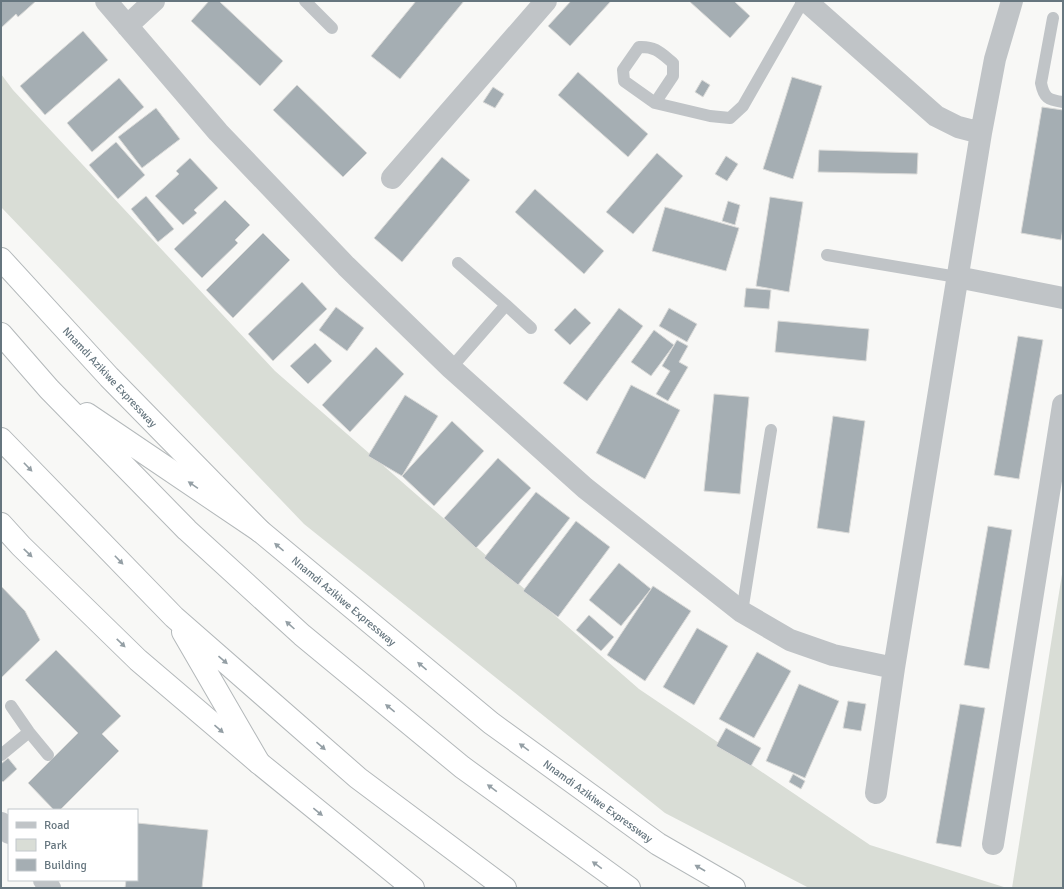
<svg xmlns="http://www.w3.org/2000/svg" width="1064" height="889" font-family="Signika,sans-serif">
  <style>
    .green { fill: #d9ddd6 }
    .building { fill: #a5aeb3; stroke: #dadad8 }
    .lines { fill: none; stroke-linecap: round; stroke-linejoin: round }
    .trunk-casing { stroke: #b3b8ba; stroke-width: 24 }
    .motorway-casing { stroke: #b3b8ba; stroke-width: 24 }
    .service { stroke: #c0c4c7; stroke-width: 12 }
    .minor { stroke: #c0c4c7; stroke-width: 22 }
    .trunk { stroke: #fff; stroke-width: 22 }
    .motorway { stroke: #fff; stroke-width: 22 }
    .oneway { fill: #949fa5 }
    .labels { text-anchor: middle; stroke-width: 4; stroke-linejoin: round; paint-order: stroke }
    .street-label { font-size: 11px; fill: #66767f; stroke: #fff }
  </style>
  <rect width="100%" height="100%" fill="#f8f8f6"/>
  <path class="green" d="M1,74L13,90L275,371L639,689L870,845L1007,888H809L665,813L304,524L1,207Z
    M1063,568V888H1012Z"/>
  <path class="building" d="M1,1H36L18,17L16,14L1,28Z
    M209,1H219L283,61L260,86L191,21Z
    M416,1H464L400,79L371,56Z
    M571,1H611L570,46L548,26Z
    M689,1H734L750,16L730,38Z
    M83,31L108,60L45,115L20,86Z
    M578,72L648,134L628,157L558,95Z
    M792,77L822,86L793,179L763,169Z
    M119,78L144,107L92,152L67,123Z
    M702,80L710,85L703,97L695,92Z
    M297,85L367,153L343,177L273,110Z
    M493,87L504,94L495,108L483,102Z
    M1042,107L1063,110V228L1061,240L1021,233Z
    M156,108L180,139L142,168L118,137Z
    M116,142L145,175L118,199L89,165Z
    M819,150L918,153L917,174L818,172Z
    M657,153L683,176L633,234L606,212Z
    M726,156L738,164L727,181L715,174Z
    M442,157L470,180L402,262L374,238Z
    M190,158L218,188L194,210L197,213L183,225L155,196L179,174L176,171Z
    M535,189L604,251L584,274L515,212Z
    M146,196L174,229L158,242L131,209Z
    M770,197L803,202L789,292L756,286Z
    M225,200L250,225L235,240L238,243L202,278L174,249Z
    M728,201L740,205L735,225L722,221Z
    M665,207L739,228L726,271L652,251Z
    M263,233L290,260L233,318L206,290Z
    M302,282L327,309L273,361L248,334Z
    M746,288L771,290L769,309L744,307Z
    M336,307L364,328L347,351L319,330Z
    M575,308L591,323L570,345L554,330Z
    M619,308L643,326L587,401L563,383Z
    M669,308L697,324L687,342L659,326Z
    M778,321L869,329L866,361L775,352Z
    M654,330L674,345L651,376L631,362Z
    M1018,336L1043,340L1019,479L994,475Z
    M677,340L688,346L679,362L688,367L668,401L656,394L670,371L662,366Z
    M315,343L332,361L308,384L290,366Z
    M376,347L404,374L350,432L322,405Z
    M631,385L680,410L645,479L596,453Z
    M714,394L749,397L740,494L704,491Z
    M405,395L438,416L402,476L368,456Z
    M833,416L865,421L849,533L817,528Z
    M452,421L484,451L434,506L402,476Z
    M498,458L531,488L476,548L444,518Z
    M536,492L570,518L518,585L484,558Z
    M576,521L610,547L558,617L523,591Z
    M988,526L1012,530L989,669L964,665Z
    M619,563L651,589L621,626L589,600Z
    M1,586L25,611L40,640L1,678Z
    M653,586L691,611L645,681L607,655Z
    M589,615L614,637L601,651L576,630Z
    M697,628L728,646L694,705L663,687Z
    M56,650L121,716L102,734L119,751L60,810H54L28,783L78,733L25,680Z
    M757,652L791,671L754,738L719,719Z
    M799,684L839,701L805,778L766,761Z
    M848,701L866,704L861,731L843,728Z
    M960,704L985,708L961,847L936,843Z
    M726,728L761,748L751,766L716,746Z
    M8,758L17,769L3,782L1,780V764Z
    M793,774L805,781L801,789L789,782Z
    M137,823L208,830L202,888H125L126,880H137Z"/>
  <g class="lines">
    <defs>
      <path id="trunk" d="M1,259L109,377L260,531L491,723L658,844L734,888
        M1,524L21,546L138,660L259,763L413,888"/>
      <path id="motorway" d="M1,334L49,389L187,530L302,635L462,767L629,888
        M87,414L260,531
        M1,439L174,617L358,778L505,888
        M183,632L259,763"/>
    </defs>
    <use href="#trunk" class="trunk-casing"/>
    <use href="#motorway" class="motorway-casing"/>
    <path class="service" d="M305,1L332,28
      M1053,18L1041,83C1044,98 1048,100 1063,102
      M655,103L673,76V63C661,53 655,46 639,47L623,70L624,81L655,103L710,116L730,118L743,106L803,1
      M827,255L957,277
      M506,305L531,328
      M451,368L506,305L458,263
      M742,612L771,430
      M11,706L29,732L48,755
      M1,755L29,732"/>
    <path class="minor" d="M106,1L218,132L346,266L451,368L585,488L742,612L790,640L833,655L894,668
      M806,1L936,116L958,127L981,133
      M127,26L154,1
      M392,178L546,1
      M957,277L1063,298
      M876,793L894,668L981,133L995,59L1012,1
      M1,823L9,833
      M993,844L1063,405
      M44,880L50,888"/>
    <use href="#trunk" class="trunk"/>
    <use href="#motorway" class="motorway"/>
  </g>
  <defs><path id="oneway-solid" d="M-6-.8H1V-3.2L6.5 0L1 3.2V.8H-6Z"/></defs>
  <g class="oneway">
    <use href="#oneway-solid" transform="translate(28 467) rotate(46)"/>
    <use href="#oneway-solid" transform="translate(193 485) rotate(-146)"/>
    <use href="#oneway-solid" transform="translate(279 547) rotate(-140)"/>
    <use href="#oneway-solid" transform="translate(28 553) rotate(44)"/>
    <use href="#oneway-solid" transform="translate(119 560) rotate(46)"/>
    <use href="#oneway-solid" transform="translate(290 625) rotate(-138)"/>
    <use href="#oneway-solid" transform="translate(121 643) rotate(44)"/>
    <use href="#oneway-solid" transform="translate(223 660) rotate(41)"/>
    <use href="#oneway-solid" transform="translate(422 666) rotate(-140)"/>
    <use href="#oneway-solid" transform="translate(390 708) rotate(-141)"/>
    <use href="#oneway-solid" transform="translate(219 729) rotate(41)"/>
    <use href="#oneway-solid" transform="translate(321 746) rotate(41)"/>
    <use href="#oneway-solid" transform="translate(524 747) rotate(-144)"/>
    <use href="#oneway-solid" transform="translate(492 788) rotate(-144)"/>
    <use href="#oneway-solid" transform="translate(318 812) rotate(39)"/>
    <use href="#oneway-solid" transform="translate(597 865) rotate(-144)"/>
    <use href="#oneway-solid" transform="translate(700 868) rotate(-150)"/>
  </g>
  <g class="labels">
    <g class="street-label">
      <text transform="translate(110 377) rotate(47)" y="4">Nnamdi Azikiwe Expressway</text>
      <text transform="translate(344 601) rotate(40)" y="4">Nnamdi Azikiwe Expressway</text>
      <text transform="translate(598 801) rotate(36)" y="4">Nnamdi Azikiwe Expressway</text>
    </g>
  </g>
  <rect width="1064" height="889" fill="none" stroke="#66767f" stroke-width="4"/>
  <rect x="8" y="809" width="130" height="72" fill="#ffffff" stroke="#c2c8cc"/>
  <rect x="16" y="822" width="20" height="6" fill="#c0c4c7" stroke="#c2c8cc"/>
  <text x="44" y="829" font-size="12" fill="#66767f">Road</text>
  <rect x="16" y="839" width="20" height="12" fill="#d9ddd6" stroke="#c2c8cc"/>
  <text x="44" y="849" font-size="12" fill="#66767f">Park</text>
  <rect x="16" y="859" width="20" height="12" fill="#a5aeb3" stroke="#c2c8cc"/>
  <text x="44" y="869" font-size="12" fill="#66767f">Building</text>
</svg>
